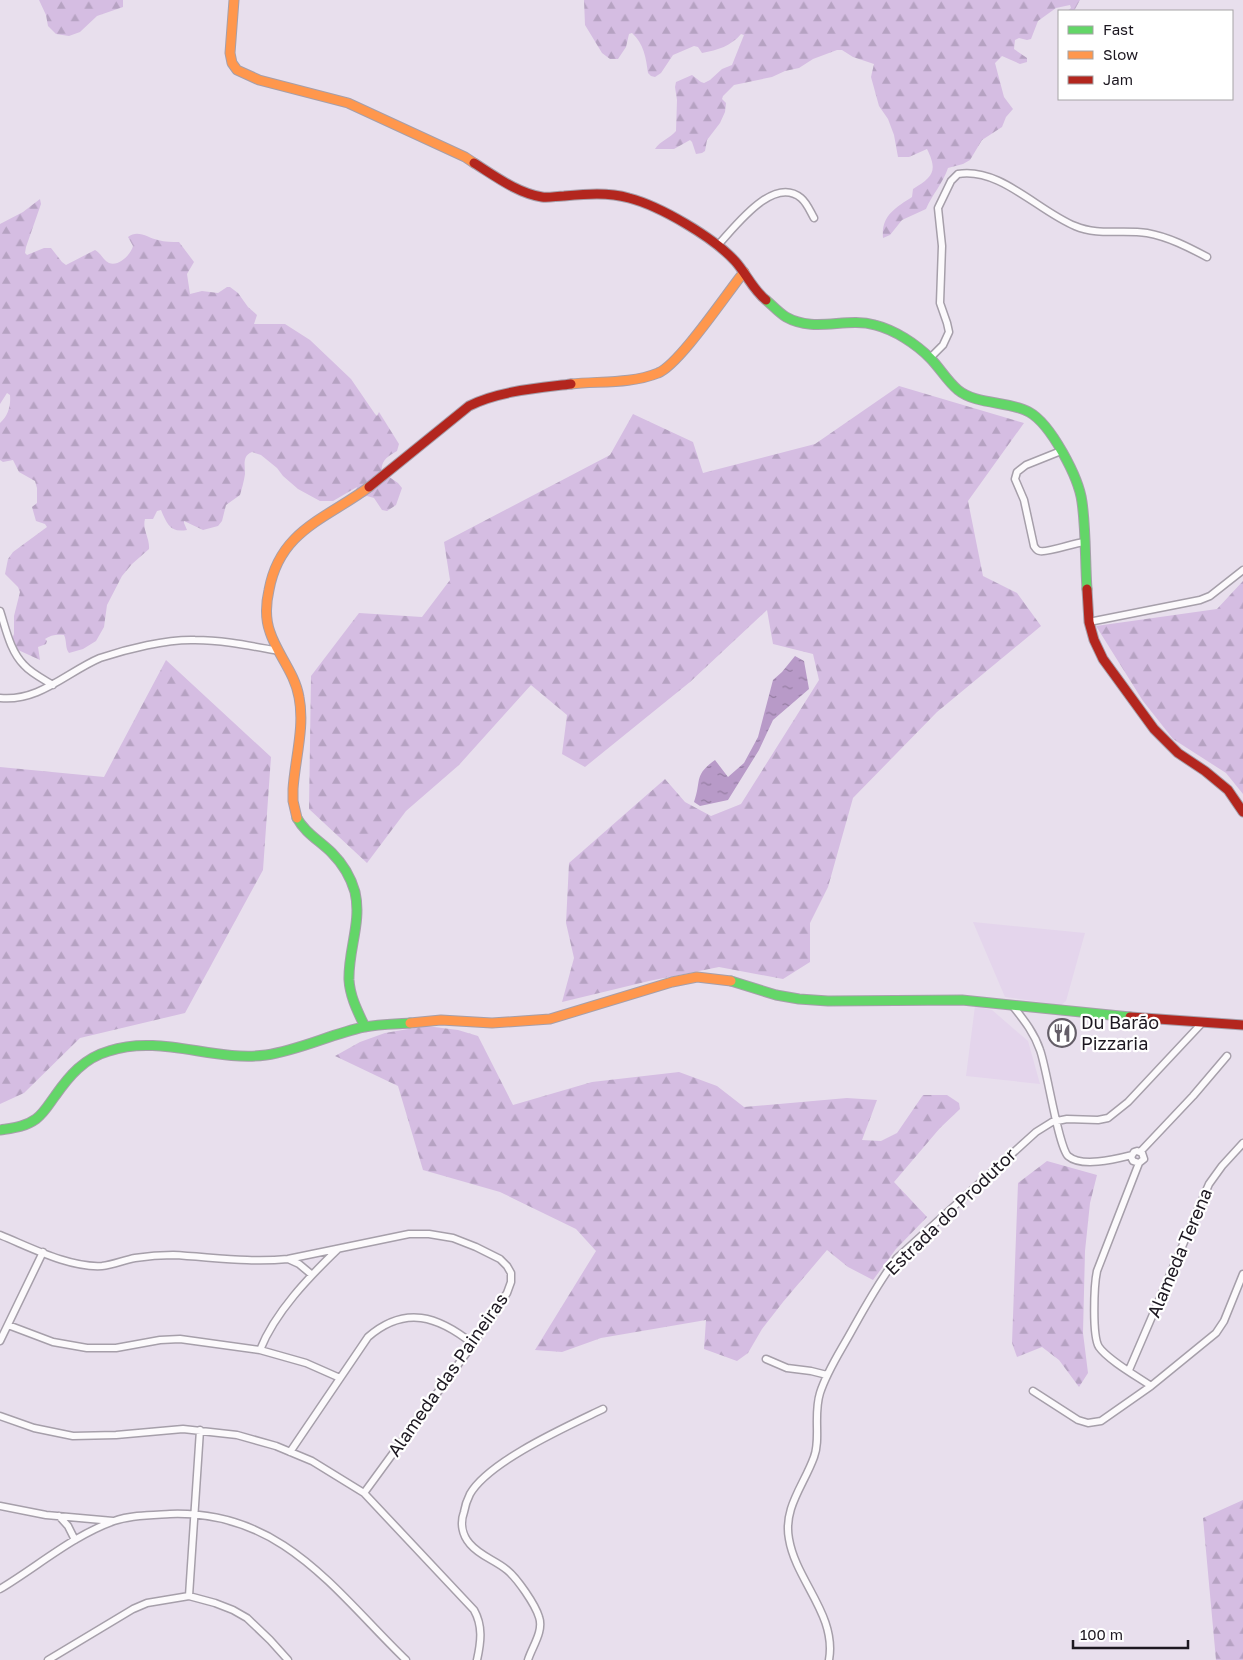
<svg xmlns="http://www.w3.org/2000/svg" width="1243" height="1660" font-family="'Golos Text',sans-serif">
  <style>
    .built { fill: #e4d5ec }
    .forest { fill: url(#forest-firs) }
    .water { fill: url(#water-ripples) }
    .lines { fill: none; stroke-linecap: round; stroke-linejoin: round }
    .street-casing { stroke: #a69faa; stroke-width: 9 }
    .fast-casing { stroke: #a69faa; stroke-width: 11 }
    .slow-casing { stroke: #a69faa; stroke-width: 11 }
    .jam-casing { stroke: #a69faa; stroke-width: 11 }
    .street { stroke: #fcfafc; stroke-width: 6 }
    .fast { stroke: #63d668; stroke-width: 9 }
    .slow { stroke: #ff974d; stroke-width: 9 }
    .jam { stroke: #b3261e; stroke-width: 9 }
    .labels { text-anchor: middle; stroke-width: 4.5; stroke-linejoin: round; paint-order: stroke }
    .poi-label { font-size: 18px; fill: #1d1821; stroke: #fff; text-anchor: start }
    .street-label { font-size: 18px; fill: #1d1821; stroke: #fff }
  </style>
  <defs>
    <pattern id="forest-firs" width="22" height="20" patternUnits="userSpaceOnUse" patternTransform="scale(1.25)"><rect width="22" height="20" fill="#d5bde2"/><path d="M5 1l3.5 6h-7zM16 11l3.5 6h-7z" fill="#b6a2c2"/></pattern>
    <pattern id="water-ripples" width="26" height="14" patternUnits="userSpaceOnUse" patternTransform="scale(1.25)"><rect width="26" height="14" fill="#b89ac8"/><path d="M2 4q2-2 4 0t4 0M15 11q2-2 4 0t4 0" fill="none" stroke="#957da2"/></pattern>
  </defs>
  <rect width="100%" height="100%" fill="#e8dfed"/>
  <path class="built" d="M973,922L1085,933L1066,1001L1061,1005L1005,997Z
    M975,1006L992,1010L1028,1041L1040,1084L966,1076Z"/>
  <path class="forest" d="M39,0H123V7L97,16L80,32L69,36L56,34L48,26L46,15Z
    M584,0H1080L1074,11H1067L1071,8L1070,5L1056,8L1038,21L1031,39L1027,40L1019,38L1015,40L1014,49L1027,58V62L1020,64L1002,56L995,63L1004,97L1013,109L1006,117L1002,127L982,140L970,160L963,164L948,168C943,183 932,195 926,209L902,220L890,235L883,238C881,216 895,208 912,197L913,189C933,177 938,171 927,149L909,157H898L894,135L888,119L879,106L871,77L874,64L853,57L842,50H837L813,59L799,68L785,71L772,77L734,85L723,96L722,99L726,103L725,112L720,123L707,140L705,151L702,153L696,154L692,142L690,140L674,149H655C660,141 670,138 676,131L677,100L675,87L676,82L692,75L701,82L704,83L710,80L722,69L732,65L744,35L741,34C731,46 718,50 702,53L698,47L694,46L673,55L661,73L655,77L651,76L648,73C646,58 644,44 632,33L629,34L626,47L618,59H610L602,53L585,25Z
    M40,199L41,204L26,247L25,253L27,255L44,248H51L62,262L66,265L95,250C101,253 103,260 109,263C119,267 131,254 133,246L128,237C138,229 148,238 158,240C165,242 172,242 179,242L194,262L187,274L190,294L202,291L218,293L227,287H230L238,293L248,307L257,315L254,324H285L310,340L351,379L375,414L377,416L379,412L399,444L397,451C388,456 380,461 382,472L398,483L402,488L396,505L387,511L382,510L374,498L367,496L361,498L355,492L357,487L333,501H320L298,489L283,476L277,468L261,455L252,452C242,456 245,465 245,474C244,481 242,488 240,495L226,505L222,521L218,526L203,530L184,521V523L187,530C170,533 167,524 161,510L157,511L153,519H145C142,530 150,538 149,549L132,564L122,576L107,605L104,627L96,641L83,649L69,653C65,648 67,641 64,635C57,634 50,635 45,639L47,641L46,644L38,647L40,660L16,649L10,644L14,634V616L20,592L18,587L5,574L8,559L13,552L47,527L45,524L36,521L32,507L37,503V488L35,481L19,472L13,460L3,462L0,460V423C8,416 11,406 10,395L7,393L0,404V224L23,212Z
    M899,386L1024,423L968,501L983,576L1017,593L1041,626L937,712L853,798L828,887L810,923V962L783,979L719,967L649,981L562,1002L574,958L566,923L569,863L665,779L685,802L711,816L741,804L819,680L813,654L773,644L767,610L690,682L585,767L562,754L567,715L531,685L459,765L406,811L367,863L309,809L311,676L359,613L422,617L450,580L444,542L610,455L633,414L693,442L703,473L815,444Z
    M1243,581V794L1226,773L1173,739L1143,701L1096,626L1217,609Z
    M166,660L271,757L263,870L185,1013L80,1038L24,1093L0,1104V767L104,777Z
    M426,1026L458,1030L478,1036L513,1105L592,1082L679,1072L717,1086L744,1107L847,1098L877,1100L862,1140L881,1141L897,1133L923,1095H947L959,1103L960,1109L940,1128L894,1182L927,1217L896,1249L873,1280L848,1267L827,1250L783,1302L762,1329L748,1353L737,1361L704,1349L706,1320L601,1338L562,1352L535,1350L596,1251L576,1229L500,1192L423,1170L398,1086L335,1056L360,1042L385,1033Z
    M1047,1161L1097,1175L1090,1203L1085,1251L1083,1333L1088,1373L1079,1387L1059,1360L1042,1347L1017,1357L1012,1343L1018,1183Z
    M1243,1500V1660H1216L1203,1518Z"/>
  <path class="water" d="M795,656L804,661L809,689L773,720L759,750L728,800L700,806L694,802C702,780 693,776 715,760L728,777L744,763L758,737L773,680L782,672Z"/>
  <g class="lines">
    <defs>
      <path id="street" d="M718,245C735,227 773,175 801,198C807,203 810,211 814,218
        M930,358L943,345L949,332L947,323L940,303L942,246L938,208L951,181L958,174C1000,167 1038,211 1075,226C1098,236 1123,229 1147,233C1169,237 1188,247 1207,257
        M1061,451L1026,465L1017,472L1015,479L1024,500L1034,546C1036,549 1037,551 1040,551C1047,553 1074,543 1084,542
        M0,611C6,629 10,651 24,665C31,673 43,679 53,685
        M1089,622L1200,600L1210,596L1243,570
        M0,698C39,702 67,672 100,658C127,649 167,639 195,640C223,640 251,646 279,651
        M1012,1005C1023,1019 1034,1032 1040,1050C1047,1069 1058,1146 1068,1156C1082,1168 1116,1159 1132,1155
        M1141,1151L1193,1096L1227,1056
        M1139,1163L1133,1161L1131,1157L1134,1152L1137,1151L1142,1153L1144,1159L1139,1163L1097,1271C1094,1285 1092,1336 1099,1347C1108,1360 1138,1377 1151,1386
        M0,1235C30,1247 69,1268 102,1266C113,1265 124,1260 135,1258C148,1256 161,1255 173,1255C212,1257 249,1263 288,1259L409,1234H429L453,1238L476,1247L500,1259L507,1266L511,1273V1282L507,1293L473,1344L364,1493
        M288,1259L299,1264L311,1274
        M8,1325L53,1342L87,1348H116L160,1340L180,1339L260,1350L306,1363L340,1378
        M0,1341L43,1252
        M260,1350C275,1312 309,1277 338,1249
        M766,1359L787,1368L811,1371L827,1375
        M1129,1370L1209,1184L1222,1166L1243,1143
        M1033,1391L1078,1420L1088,1423L1101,1421L1151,1386L1216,1333L1224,1321L1243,1274
        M0,1416L34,1428L73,1436L116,1435L183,1429L237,1435L276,1446L312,1461L364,1493L474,1610C483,1626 481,1642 477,1660
        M290,1452L368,1337C405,1305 438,1316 473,1344
        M0,1506L46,1515L113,1521
        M59,1516L68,1526L75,1540
        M0,1589C37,1567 72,1536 114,1521C131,1515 152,1515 170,1514C282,1510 334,1590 406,1660
        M189,1596L200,1430
        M48,1660L133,1609L147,1603L189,1596L215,1603L233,1610L247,1618L270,1640L288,1660
        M528,1660C532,1647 544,1631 539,1617C535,1604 517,1578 507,1570C495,1560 480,1556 470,1544C462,1535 460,1523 464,1512C465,1506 467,1500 470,1494C489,1461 568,1426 603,1409
        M829,1660C837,1615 796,1581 789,1539C783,1508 804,1485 814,1457C821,1439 813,1415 820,1393C827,1371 840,1352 851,1332C865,1307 879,1281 897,1258L1036,1132L1052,1122L1067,1119L1098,1120L1108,1118L1128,1102L1203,1022"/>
      <path id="fast" d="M766,300C772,305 779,313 786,317C814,333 846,317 875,325C895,330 916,344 930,358C940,368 947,381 958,390C976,405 1010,401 1029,412C1051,424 1079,478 1082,502C1086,530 1085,560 1087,589
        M297,818C305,833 320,841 332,853C342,863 351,878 355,892C362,922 348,950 349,980C350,997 358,1012 365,1027
        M731,981L776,995L799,999L828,1001L962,1000L1130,1017
        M0,1130C12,1128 25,1127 36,1119C44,1113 49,1104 55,1096C69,1076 84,1058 109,1051C160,1034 214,1062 266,1055C300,1050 331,1034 364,1027C379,1024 395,1024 410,1023"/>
      <path id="slow" d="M234,0L230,53L232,63L237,70L259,80L348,103L465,157L474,163
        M571,384C599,381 631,384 658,373C679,365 727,293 744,272
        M297,818L293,801V789C295,759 305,727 299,697C295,673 277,654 270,632C265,618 266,603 269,590C280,530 326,519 369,487
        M410,1023L441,1020L492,1023L550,1019L672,982L697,977L731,981"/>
      <path id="jam" d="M474,163C495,176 517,193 542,197C549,198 557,196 564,196C586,194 608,192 629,198C660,206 713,237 735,261C746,273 753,290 766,300
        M369,487L469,406C498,391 539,388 571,384
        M1087,589L1089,622L1094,640L1103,659L1154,729L1178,753L1205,771L1228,790L1243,812
        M1130,1017L1243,1025"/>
    </defs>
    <use href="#street" class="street-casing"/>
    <use href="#fast" class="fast-casing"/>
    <use href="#slow" class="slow-casing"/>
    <use href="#jam" class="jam-casing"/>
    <use href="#street" class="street"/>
    <use href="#fast" class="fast"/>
    <use href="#slow" class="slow"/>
    <use href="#jam" class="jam"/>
  </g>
  <defs>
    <symbol id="restaurant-ring" viewBox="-11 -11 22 22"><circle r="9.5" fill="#fff" stroke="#645e68" stroke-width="1.5"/><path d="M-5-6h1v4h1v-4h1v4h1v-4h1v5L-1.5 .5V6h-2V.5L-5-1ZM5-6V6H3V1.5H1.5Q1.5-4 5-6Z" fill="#645e68"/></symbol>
  </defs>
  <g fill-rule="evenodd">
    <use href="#restaurant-ring" x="1046" y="1017" width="32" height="32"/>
  </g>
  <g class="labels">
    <g class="poi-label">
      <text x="1081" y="1029">Du Barão<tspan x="1081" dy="21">Pizzaria</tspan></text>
    </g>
    <g class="street-label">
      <text transform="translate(951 1212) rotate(-44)" y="6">Estrada do Produtor</text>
      <text transform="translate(1180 1253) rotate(-67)" y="6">Alameda Terena</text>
      <text transform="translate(448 1375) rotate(-55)" y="6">Alameda das Paineiras</text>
    </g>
  </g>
  <rect x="1058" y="10" width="175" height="90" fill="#ffffff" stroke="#a5a3a6"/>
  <rect x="1068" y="26" width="25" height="8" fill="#63d668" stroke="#a5a3a6"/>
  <text x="1103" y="35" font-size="15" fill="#1d1821">Fast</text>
  <rect x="1068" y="51" width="25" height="8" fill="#ff974d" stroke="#a5a3a6"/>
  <text x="1103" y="60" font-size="15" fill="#1d1821">Slow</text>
  <rect x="1068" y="76" width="25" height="8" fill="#b3261e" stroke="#a5a3a6"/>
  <text x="1103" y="85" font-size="15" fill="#1d1821">Jam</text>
  <path d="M1073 1640v8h115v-8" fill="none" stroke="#1d1821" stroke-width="2.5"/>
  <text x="1080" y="1640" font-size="15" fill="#1d1821" stroke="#ffffff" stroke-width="4" paint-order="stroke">100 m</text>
</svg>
